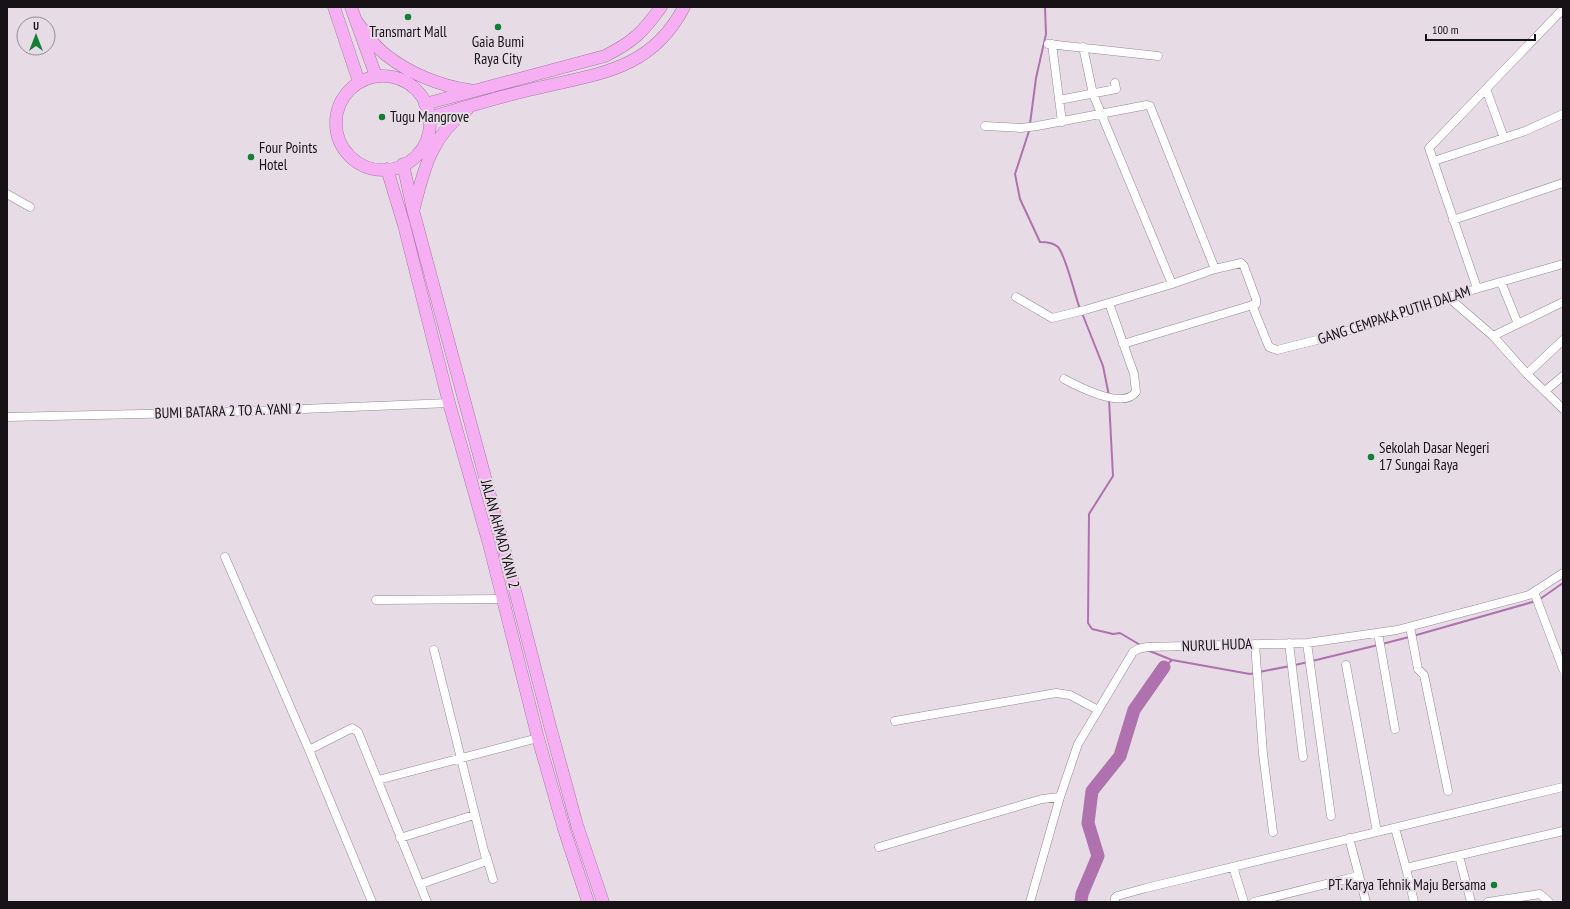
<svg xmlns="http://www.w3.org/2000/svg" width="1570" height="909" font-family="'PT Sans Narrow',sans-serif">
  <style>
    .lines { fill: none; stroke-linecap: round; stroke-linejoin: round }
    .stream { stroke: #b072ae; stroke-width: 2 }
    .river { stroke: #b072ae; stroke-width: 13 }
    .minor-casing { stroke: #948993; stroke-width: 9 }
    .highway-casing { stroke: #a878a6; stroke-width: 13 }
    .minor { stroke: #fff; stroke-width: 8 }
    .highway { stroke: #f6aff3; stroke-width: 12 }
    .poi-dot { fill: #127f35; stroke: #e7dce6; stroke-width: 1.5 }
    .labels { text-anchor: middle; stroke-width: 4; stroke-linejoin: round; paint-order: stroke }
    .poi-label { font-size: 15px; fill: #161216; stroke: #e7dce6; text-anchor: start }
    .street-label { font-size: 15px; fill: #161216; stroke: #e7dce6 }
  </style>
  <rect width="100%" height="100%" fill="#e7dce6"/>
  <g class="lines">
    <path class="stream" d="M1030,124L1036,78L1046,34L1045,7
      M1030,128L1015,174L1020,199L1040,242C1046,242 1054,243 1058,247C1066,256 1075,296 1080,309
      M1082,313L1103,366L1109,396
      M1109,400L1113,476L1089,514L1088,623L1092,629L1113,634L1120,633L1142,646
      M1540,599L1563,583
      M1413,636L1536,601
      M1382,644L1409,637
      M1147,650L1172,660
      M1312,661L1378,645
      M1295,665L1308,662
      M1164,667L1172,660L1250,674L1255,673
      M1259,672L1290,666"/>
    <path class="river" d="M1081,902L1082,894L1098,856L1088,823L1092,791L1120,756L1134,710L1164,667"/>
    <defs>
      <path id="minor" d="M1048,44L1158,56
        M1052,44L1062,122
        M1083,47L1093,94L1172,284
        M1486,89L1504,138
        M1059,100L1116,89L1115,83
        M985,126L1021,128L1037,126L1147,105L1150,106L1215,269
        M1434,161L1525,131L1563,114
        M7,194L30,207
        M1453,220L1563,183
        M1501,282L1518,324
        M1477,288L1429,148L1563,9
        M1016,297L1052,318L1085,310L1172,284L1215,269L1241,263L1244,266L1256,299V304L1123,344
        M1448,297L1493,336L1527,374L1563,409
        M1252,305L1269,347L1277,350L1317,340L1393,317L1448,297L1563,264
        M1493,336L1561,303
        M1527,374L1563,340
        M1064,379C1079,387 1123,410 1136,392L1134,374L1109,303
        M1545,391L1563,376
        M7,417L229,412L449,403
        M225,557L309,750L372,902
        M1534,592L1563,669
        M376,600L503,599
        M1410,627L1418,669L1424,675L1448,791
        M1378,633L1395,729
        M1289,643L1303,757
        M1307,643L1331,816
        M1255,644L1263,754L1273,832
        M1346,665L1377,832
        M895,721L1056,693L1070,695L1098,710
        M309,750L352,728L358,732L427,902
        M378,780L538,738
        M1395,828L1406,868L1563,831
        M400,838L474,815
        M1349,838L1366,902
        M879,847L1042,799L1060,797
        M486,855L493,879
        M1459,856L1471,902
        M1233,867L1244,902
        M1406,868L1414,902
        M421,884L484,862L486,859L434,650
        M1030,902L1060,797L1078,744L1133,652L1138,649L1147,647L1307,643L1397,630L1529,595L1563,573
        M1115,902V898L1117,896L1146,888L1563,787
        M1254,902L1358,876
        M1488,902L1540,894L1549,902"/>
      <path id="highway" d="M334,7L359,82
        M351,7L376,76
        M357,22C366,34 374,46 386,55C409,73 440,86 469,90
        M336 123a47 47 0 1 1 94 0a47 47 0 1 1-94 0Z
        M425,104L605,56C633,42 643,32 661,7
        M429,118C462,108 496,98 529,90C593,74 650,73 684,7
        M403,164L413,210L502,540L550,726L577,825L603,902
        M387,169L404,225L449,403L489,544L538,738L564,829L588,902
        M414,208C424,168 432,135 467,110"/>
    </defs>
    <use href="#minor" class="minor-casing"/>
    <use href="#highway" class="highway-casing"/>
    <use href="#minor" class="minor"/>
    <use href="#highway" class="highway"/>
  </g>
  <g class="poi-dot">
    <circle cx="408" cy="17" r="4"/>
    <circle cx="498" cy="27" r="4"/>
    <circle cx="382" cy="117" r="4"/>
    <circle cx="251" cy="157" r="4"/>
    <circle cx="1371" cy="457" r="4"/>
    <circle cx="1494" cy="885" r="4"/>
  </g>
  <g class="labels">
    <g class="poi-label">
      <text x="408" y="37" text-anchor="middle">Transmart Mall</text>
      <text x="498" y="47" text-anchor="middle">Gaia Bumi<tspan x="498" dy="17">Raya City</tspan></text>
      <text x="390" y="122">Tugu Mangrove</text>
      <text x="259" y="153">Four Points<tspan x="259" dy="17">Hotel</tspan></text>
      <text x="1379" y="453">Sekolah Dasar Negeri<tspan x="1379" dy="17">17 Sungai Raya</tspan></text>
      <text x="1486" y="890" text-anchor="end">PT. Karya Tehnik Maju Bersama</text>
    </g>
    <g class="street-label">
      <text transform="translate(1394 315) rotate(-18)" y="5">GANG CEMPAKA PUTIH DALAM</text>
      <text transform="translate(228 411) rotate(-2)" y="5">BUMI BATARA 2 TO A. YANI 2</text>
      <text transform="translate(500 534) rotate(75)" y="5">JALAN AHMAD YANI 2</text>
      <text transform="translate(1217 645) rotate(-2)" y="5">NURUL HUDA</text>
    </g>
  </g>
  <rect width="1570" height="909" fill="none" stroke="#161216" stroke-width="16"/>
  <g transform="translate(36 36)"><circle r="19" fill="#e7dce6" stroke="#938b93"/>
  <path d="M0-3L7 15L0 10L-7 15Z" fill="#127f35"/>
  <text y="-6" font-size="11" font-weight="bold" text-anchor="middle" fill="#161216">U</text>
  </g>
  <path d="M1426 34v6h109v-6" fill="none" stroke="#161216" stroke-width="2"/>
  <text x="1432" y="34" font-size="12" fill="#161216" stroke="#e7dce6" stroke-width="3" paint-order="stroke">100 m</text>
</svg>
